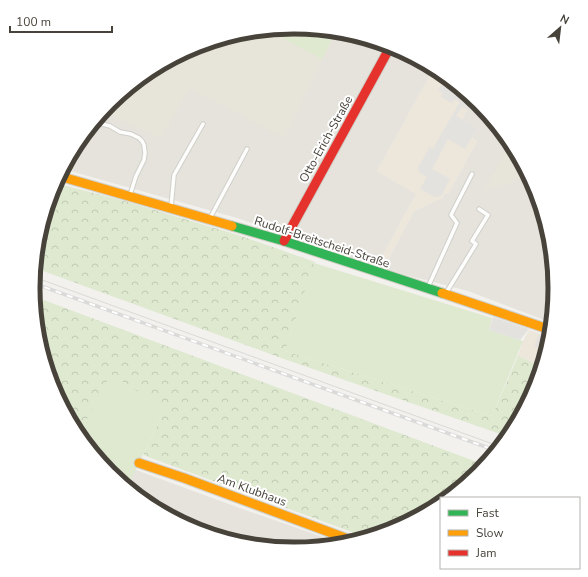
<svg xmlns="http://www.w3.org/2000/svg" width="588" height="577" font-family="'Nunito Sans',sans-serif">
  <style>
    .residential { fill: #e5e3dc }
    .commercial { fill: #ece6db }
    .education { fill: #e7e5da }
    .forest { fill: url(#forest-crowns) }
    .park { fill: #dee9d0 }
    .parking { fill: #e3e2de }
    .lines { fill: none; stroke-linecap: round; stroke-linejoin: round }
    .lane-casing { stroke: #d0cfcb; stroke-width: 5.5 }
    .fast-casing { stroke: #d0cec5; stroke-width: 11 }
    .slow-casing { stroke: #d0cec5; stroke-width: 11 }
    .jam-casing { stroke: #d0cec5; stroke-width: 11 }
    .lane { stroke: #fdfdfc; stroke-width: 3.5 }
    .fast { stroke: #30b455; stroke-width: 9 }
    .slow { stroke: #ff9f0a; stroke-width: 9 }
    .jam { stroke: #e5322d; stroke-width: 9 }
    .tram { stroke: #dadad9; stroke-width: 1 }
    .rail-casing { stroke: #dadad9; stroke-width: 3.5 }
    .rail { stroke: #fff; stroke-width: 2; stroke-dasharray: 6; stroke-linecap: butt }
    .labels { text-anchor: middle; stroke-width: 4; stroke-linejoin: round; paint-order: stroke }
    .street-label { font-size: 12px; fill: #47433a; stroke: #fff }
    .rim { fill: none; stroke: #47433a; stroke-width: 5 }
  </style>
  <defs>
    <pattern id="forest-crowns" width="20" height="18" patternUnits="userSpaceOnUse"><rect width="20" height="18" fill="#dee9d0"/><path d="M2 6a3 3 0 1 1 6 0M12 15a3 3 0 1 1 6 0" fill="none" stroke="#c0c9b3"/></pattern>
  </defs>
  <rect width="100%" height="100%" fill="#f2f1ed"/>
  <path class="residential" d="M294,27L345,32L394,47L434,68L377,171L416,194L377,266L237,218L63,169L77,143L109,103L149,71L194,47L243,32Z
    M473,99L479,104L512,143L536,189L551,238L555,289L552,323L468,291L406,275L384,268L414,211L442,198L445,193L448,194L453,185L477,141L472,138L462,120Z
    M86,422L136,470L245,510L346,545L294,550L243,545L194,530L149,506L109,473L76,433L79,434Z"/>
  <path class="commercial" d="M434,68L439,71L473,99L462,120L477,128L472,138L477,141L453,185L448,195L445,193L442,198L414,211L384,268L377,266L416,194L377,171Z
    M529,330L551,338L539,379L535,377L538,365L518,356L523,341Z"/>
  <path class="education" d="M294,27L337,31L284,138L189,88L162,138L122,121L103,111L109,103L149,71L194,47L243,32Z
    M511,142L529,177L483,192Z"/>
  <path class="forest" d="M55,183L121,200L238,235L315,262L285,351L492,416L518,356L538,365L535,377L539,379L535,389L509,437L284,359L35,268L38,237L52,188Z
    M33,296L485,465L479,474L449,498H441V504L439,506L394,530L368,538L143,455L165,409L86,422L79,434L76,433L52,388L37,339Z"/>
  <path class="park" d="M294,27L319,29L333,37L322,59L281,37L286,28Z
    M314,263L492,318L489,330L523,341L492,416L285,351Z
    M111,374L165,409L127,488L109,473L78,436Z"/>
  <path class="parking" d="M451,81L465,93L464,96L473,101L468,110L462,107L456,116L477,128L465,149L448,139L432,169L450,179L441,196L435,197L420,189L427,177L420,173L418,168L430,146L432,150L460,102L454,99L452,103L441,97L443,93L438,90L443,82L450,85Z
    M493,317L529,329L520,340L489,330Z
    M539,334L550,339L546,351L534,346Z"/>
  <g class="lines">
    <defs>
      <path id="lane" d="M94,122L110,126L120,132L131,134L139,138L142,141L144,145L145,153L144,160L136,176L130,195
        M171,207L174,175L203,124
        M210,218L247,149
        M428,287L457,223L451,215L472,174
        M446,293L476,244L472,241L488,215L479,209"/>
      <path id="fast" d="M232,226L284,241L442,293"/>
      <path id="slow" d="M59,176L232,226
        M442,293L551,330
        M139,463L184,478L356,542"/>
      <path id="jam" d="M284,241L389,49"/>
    </defs>
    <use href="#lane" class="lane-casing"/>
    <use href="#fast" class="fast-casing"/>
    <use href="#slow" class="slow-casing"/>
    <use href="#jam" class="jam-casing"/>
    <use href="#lane" class="lane"/>
    <use href="#fast" class="fast"/>
    <use href="#slow" class="slow"/>
    <use href="#jam" class="jam"/>
    <path class="tram" d="M34,277L501,447"/>
    <defs>
      <path id="rail" d="M33,283L497,451"/>
    </defs>
    <use href="#rail" class="rail-casing"/>
    <use href="#rail" class="rail"/>
  </g>
  <g class="labels">
    <g class="street-label">
      <text transform="translate(326 139) rotate(-61)" y="4">Otto-Erich-Straße</text>
      <text transform="translate(322 242) rotate(18)" y="4">Rudolf-Breitscheid-Straße</text>
      <text transform="translate(252 490) rotate(20)" y="4">Am Klubhaus</text>
    </g>
  </g>
  <path d="M0 0H588V577H0ZM40 288a254 254 0 1 1 508 0a254 254 0 1 1-508 0Z" fill="#fff" fill-rule="evenodd"/>
  <path class="rim" d="M40 288a254 254 0 1 1 508 0a254 254 0 1 1-508 0Z"/>
  <rect x="440" y="497" width="140" height="72" fill="#ffffff" stroke="#b5b4b0"/>
  <rect x="448" y="510" width="20" height="6" fill="#30b455" stroke="#b5b4b0"/>
  <text x="476" y="517" font-size="12" fill="#47433a">Fast</text>
  <rect x="448" y="530" width="20" height="6" fill="#ff9f0a" stroke="#b5b4b0"/>
  <text x="476" y="537" font-size="12" fill="#47433a">Slow</text>
  <rect x="448" y="550" width="20" height="6" fill="#e5322d" stroke="#b5b4b0"/>
  <text x="476" y="557" font-size="12" fill="#47433a">Jam</text>
  <g transform="translate(560 28) rotate(28)" stroke="#ffffff" stroke-width="3" paint-order="stroke">
  <path d="M0-3L7 15L0 10L-7 15Z" fill="#47433a"/>
  <text y="-6" font-size="11" font-weight="bold" text-anchor="middle" fill="#47433a">N</text>
  </g>
  <path d="M10 26v6h102v-6" fill="none" stroke="#47433a" stroke-width="2"/>
  <text x="16" y="26" font-size="12" fill="#47433a" stroke="#ffffff" stroke-width="3" paint-order="stroke">100 m</text>
</svg>
